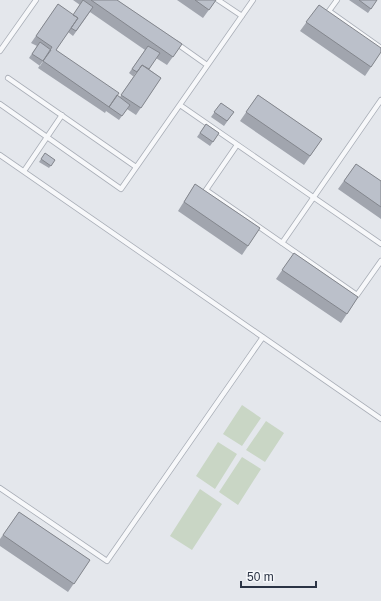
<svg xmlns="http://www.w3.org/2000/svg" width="381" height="601" font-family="Helvetica,sans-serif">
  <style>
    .garden { fill: #c9d6c5 }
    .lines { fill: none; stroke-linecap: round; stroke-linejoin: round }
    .lane-casing { stroke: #a9aeb7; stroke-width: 6 }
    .lane { stroke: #f7f8fa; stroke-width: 4.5 }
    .wall { fill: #a1a5ae; fill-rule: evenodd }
    .building { fill: #bbc0ca; stroke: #83868d }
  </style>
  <rect width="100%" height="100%" fill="#e4e7ec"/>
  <path class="garden" d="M242,405L261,418L242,446L223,434Z
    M266,421L284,433L265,462L246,450Z
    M218,442L237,454L215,489L196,476Z
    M242,457L261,469L238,505L219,492Z
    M200,489L222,504L192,550L170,536Z"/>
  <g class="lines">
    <defs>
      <path id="lane" d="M218,0L242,16
        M337,0L329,11L381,48
        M176,43L207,65
        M0,51L36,0
        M8,78L136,167
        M0,104L121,189L253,0
        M180,105L381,244
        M237,145L206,190L357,295L381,261
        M0,155L381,419
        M24,171L62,115
        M282,243L381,100
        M0,488L107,561L263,337"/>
    </defs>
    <use href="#lane" class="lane-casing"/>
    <use href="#lane" class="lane"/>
  </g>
  <path class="wall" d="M73,0H117L182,44L167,65L156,58L149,69L161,78L136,115L127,109L119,120L106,111L105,113L38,68L48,54L40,66L29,58L37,46L31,43L58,4L73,15L80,5ZM90,12L145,50L129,73L134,77L137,71L120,97L56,50L68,32L73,36Z
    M177,0H216L203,18Z
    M349,0H377L368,13Z
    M319,5L381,52L365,76L300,31Z
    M258,95L322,139L304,165L240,121Z
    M221,103L234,112L224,126L211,117Z
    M206,124L219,133L210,146L197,137Z
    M45,153L55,160L49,168L39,162Z
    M356,164L381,181V219L338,189Z
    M195,184L260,228L242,255L178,211Z
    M294,253L358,297L341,323L276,279Z
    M19,512L90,560L68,592L0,546V539Z"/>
  <path class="building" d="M83,0L93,7L76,31L71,28L78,18L73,15Z
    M91,0H117L182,44L173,57Z
    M195,0H216L209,10Z
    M359,0H377L371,9Z
    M58,4L78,18L56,50L119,93L109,107L43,61L52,47L36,36Z
    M319,5L381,48V52L371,67L306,22Z
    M40,42L51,50L43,61L32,54Z
    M148,46L160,53L149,69L142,65L137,72L132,69Z
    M142,65L161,78L141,108L121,95Z
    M117,95L130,105L122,116L109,107Z
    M258,95L322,139L310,156L246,112Z
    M221,103L234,112L227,121L214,112Z
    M206,124L219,133L213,142L200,133Z
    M45,153L55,160L51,166L41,159Z
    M356,164L381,181V207L344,181Z
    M195,184L260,228L248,246L184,202Z
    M294,253L358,297L347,314L282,270Z
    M19,512L90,560L74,584L3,535Z"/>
  <path d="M241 581v6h75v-6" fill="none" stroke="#2b3445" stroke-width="2"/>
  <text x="247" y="581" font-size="12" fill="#2b3445" stroke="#f4f6f9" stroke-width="3" paint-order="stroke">50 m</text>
</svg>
